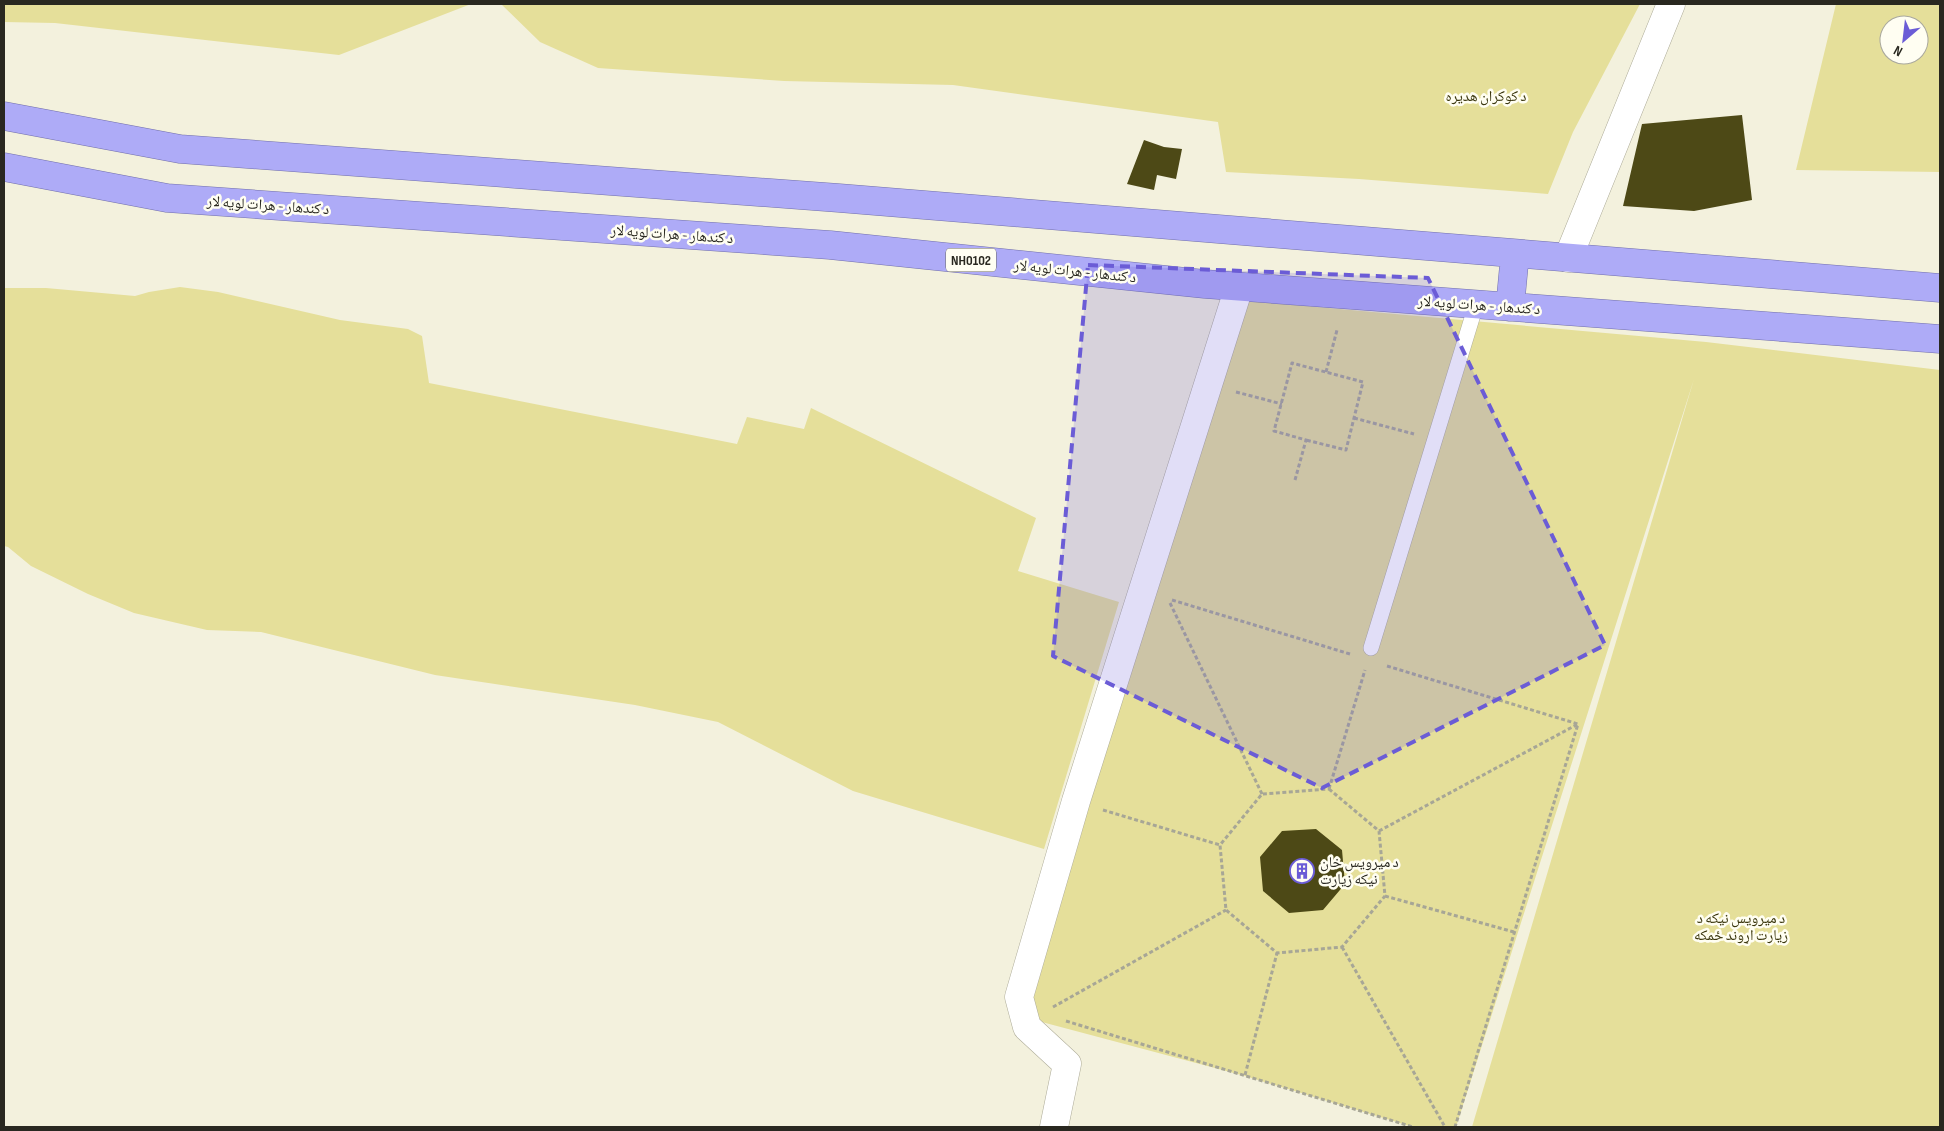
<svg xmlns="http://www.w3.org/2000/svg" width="1944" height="1131" font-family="'Sofia Sans Condensed','Noto Naskh Arabic',sans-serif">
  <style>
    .green { fill: #e5df9a; fill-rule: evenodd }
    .building { fill: #4d4916 }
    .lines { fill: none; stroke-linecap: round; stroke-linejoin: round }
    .service-casing { stroke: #aeac99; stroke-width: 16 }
    .minor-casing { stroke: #aeac99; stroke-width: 29 }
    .trunk-casing { stroke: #7270aa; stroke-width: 29 }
    .path { stroke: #a7a696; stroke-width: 3; stroke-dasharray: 4 2.5; stroke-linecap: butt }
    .service { stroke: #fff; stroke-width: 15 }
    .minor { stroke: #fff; stroke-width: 28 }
    .trunk { stroke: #aeabf7; stroke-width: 28 }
    .marked { fill: #6b5cd6; fill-opacity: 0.2; stroke: #6b5cd6; stroke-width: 4; stroke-dasharray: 10 6; stroke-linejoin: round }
    .labels { text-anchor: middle; stroke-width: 5; stroke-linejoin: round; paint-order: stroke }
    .shield { fill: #fffef2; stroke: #69685f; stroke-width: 1 }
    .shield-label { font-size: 14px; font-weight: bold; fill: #292820 }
    .park-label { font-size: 15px; fill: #3a360d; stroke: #fffef2 }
    .street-label { font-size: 15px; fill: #292820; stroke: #fffef2 }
    .poi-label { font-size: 15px; fill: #292820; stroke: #fffef2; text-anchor: start }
  </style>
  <rect width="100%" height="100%" fill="#f3f1dd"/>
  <path class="green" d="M4,4H471L339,55L55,23L4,22Z
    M501,4H1640L1573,132L1548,194L1359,179L1226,172L1218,122L953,85L784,81L598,68L540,42Z
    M1836,4H1940V172L1796,170ZM1889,25H1919V55H1889Z
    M180,287L218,292L340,320L408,329L422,336L429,383L737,444L747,417L804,429L811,408L1036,518L1018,571L1119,602L1044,849L853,791L718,722L635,705L435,675L261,632L207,630L134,613L88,594L31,566L8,547L4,546V288H46L135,296L149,292Z
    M1238,300L1706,342L1940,370V1127H1472L1694,379L1456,1127H1413L1245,1076L1023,1017Z"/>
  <path class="building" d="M1742,115L1752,200L1694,211L1623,206L1642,124Z
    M1144,140L1164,147L1182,149L1176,179L1157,175L1154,190L1127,184Z
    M1316,829L1342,850L1345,884L1323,910L1289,913L1263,891L1260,857L1282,831Z"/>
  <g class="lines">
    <defs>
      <path id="service" d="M1371,648L1476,305"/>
      <path id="minor" d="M1568,258L1671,4
        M1054,1127L1067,1064L1027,1027L1019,997L1076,801L1239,287"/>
      <path id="trunk" d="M4,116L180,149L839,198L1940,288
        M4,167L167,198L830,245L1205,284L1940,339
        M1510,307L1515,254"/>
    </defs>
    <use href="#service" class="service-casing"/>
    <use href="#minor" class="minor-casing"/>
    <use href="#trunk" class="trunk-casing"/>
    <path class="path" d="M1326,372L1337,330
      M1236,392L1282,404
      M1354,418L1414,434
      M1295,480L1306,440L1274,431L1292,363L1363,382L1346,450L1306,440
      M1172,600L1350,654
      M1170,603L1262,794
      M1387,666L1578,724L1455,1127
      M1329,789L1379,831L1385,896L1342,947L1277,953L1226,910L1220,845L1262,794Z
      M1329,789L1365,670
      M1103,810L1220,845
      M1379,831L1578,724
      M1385,896L1514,932
      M1342,947L1445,1127
      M1053,1007L1226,910
      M1066,1021L1413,1127
      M1245,1075L1277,953"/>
    <use href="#service" class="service"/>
    <use href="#minor" class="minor"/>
    <use href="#trunk" class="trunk"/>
  </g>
  <path class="marked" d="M1088,265L1428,278L1605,645L1322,788L1053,656Z"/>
  <defs>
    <symbol id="building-ring" viewBox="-11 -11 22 22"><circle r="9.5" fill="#fffef2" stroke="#6b5cd6" stroke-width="1.5"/><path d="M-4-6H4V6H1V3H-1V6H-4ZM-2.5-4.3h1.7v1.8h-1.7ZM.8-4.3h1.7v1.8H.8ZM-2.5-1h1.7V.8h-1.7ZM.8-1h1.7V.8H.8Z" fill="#6b5cd6"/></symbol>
  </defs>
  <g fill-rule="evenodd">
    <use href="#building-ring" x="1288" y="857" width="28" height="28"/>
  </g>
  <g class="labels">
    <rect class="shield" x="946" y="248.5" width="50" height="23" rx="4"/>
    <g class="shield-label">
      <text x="971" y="265">NH0102</text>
    </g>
    <g class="park-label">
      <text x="1486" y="101">د کوکران هديره</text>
      <text x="1741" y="923">د ميرویس نيکه د<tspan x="1741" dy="17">زيارت اړوند ځمکه</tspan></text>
    </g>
    <g class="street-label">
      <text transform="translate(268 205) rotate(4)" y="5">د کندهار - هرات لويه لار</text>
      <text transform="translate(672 234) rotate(4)" y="5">د کندهار - هرات لويه لار</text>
      <text transform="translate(1075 271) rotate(6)" y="5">د کندهار - هرات لويه لار</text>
      <text transform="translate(1479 305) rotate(4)" y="5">د کندهار - هرات لويه لار</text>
    </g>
    <g class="poi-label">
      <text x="1320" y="867">د میرویس خان<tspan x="1320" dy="17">نیکه زیارت</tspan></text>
    </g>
  </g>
  <rect width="1944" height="1131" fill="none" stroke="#292820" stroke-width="10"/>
  <g transform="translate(1904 40) rotate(208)"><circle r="24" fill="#fffef2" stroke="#a9a89e"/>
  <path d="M0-4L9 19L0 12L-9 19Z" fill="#6b5cd6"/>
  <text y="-8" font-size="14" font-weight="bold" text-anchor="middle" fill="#292820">N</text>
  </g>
</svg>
